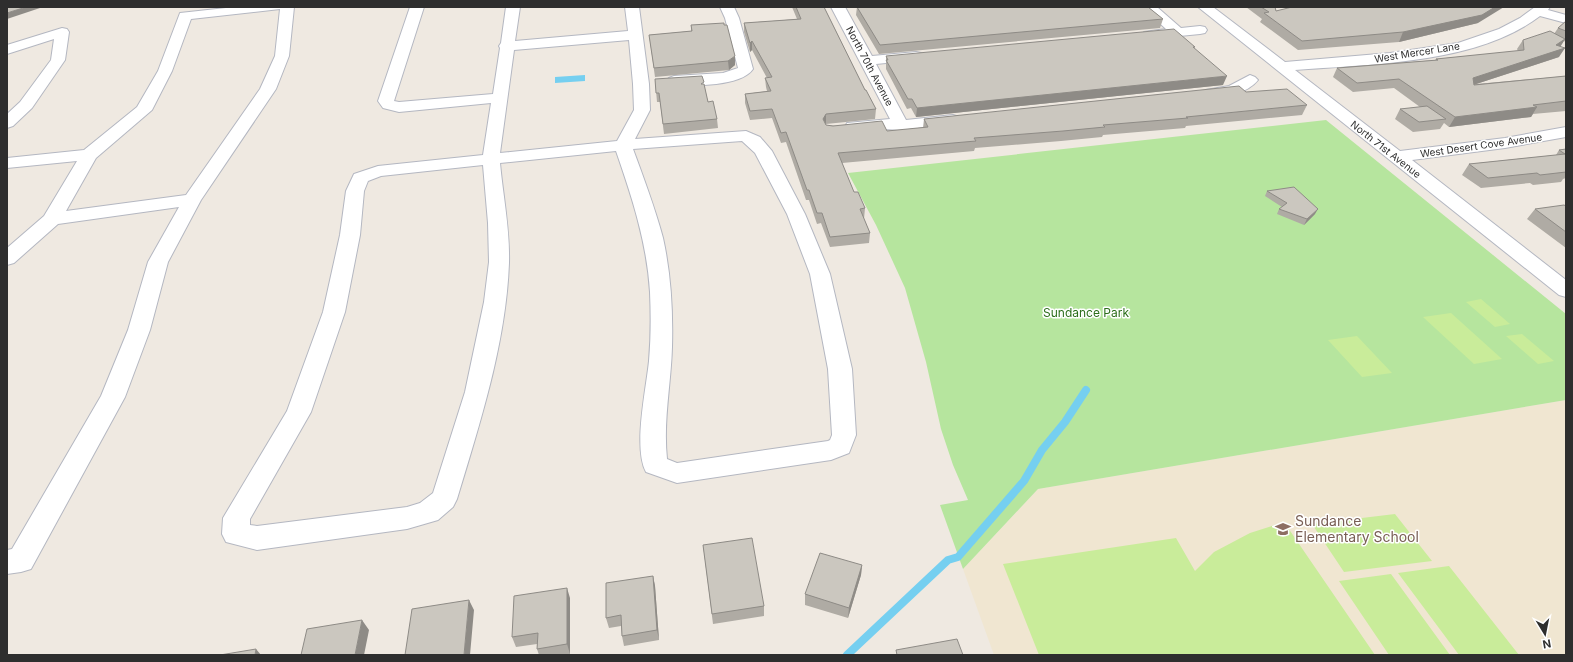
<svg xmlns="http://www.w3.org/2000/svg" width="1573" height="662" font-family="Inter,sans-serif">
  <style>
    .education { fill: #f0e6d1 }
    .green { fill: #b6e59e }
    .pitch { fill: #c9ec9a }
    .water { fill: #75cff0 }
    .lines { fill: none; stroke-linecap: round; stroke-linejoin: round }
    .stream { stroke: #75cff0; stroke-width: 8 }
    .minor-casing { stroke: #b4b7c1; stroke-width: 2 }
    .minor { fill: #fff; fill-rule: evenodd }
    .wall { fill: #afaba4 }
    .shaded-wall { fill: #8e8b86 }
    .building { fill: #cbc7bf; stroke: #8e8b86 }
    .labels { text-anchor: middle; stroke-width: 3; stroke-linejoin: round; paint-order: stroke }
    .far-street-label { font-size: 10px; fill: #2e2e2e; stroke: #fff }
    .park-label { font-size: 12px; fill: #2c6e1b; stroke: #fff }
    .near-education-label { font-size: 14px; fill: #785e54; stroke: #fff; text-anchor: start }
  </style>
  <rect width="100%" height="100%" fill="#efe9e1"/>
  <path class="education" d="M1566,400V655H994L963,569L1038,489Z"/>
  <path class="green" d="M1326,120L1566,314V400L1038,489L963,569L940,505L968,500L953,465L941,429L926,362L905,288L876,225L848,173Z"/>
  <path class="pitch" d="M1481,299L1510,324L1495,327L1466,302Z
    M1451,313L1502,359L1474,364L1423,317Z
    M1522,334L1554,361L1538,364L1506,336Z
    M1357,336L1392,373L1362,377L1328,340Z
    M1395,514L1432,561L1344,572L1312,524Z
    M1284,522L1375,655H1039L1003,564L1176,538L1195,571L1214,552L1250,533Z
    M1449,566L1519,655H1459L1398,573Z
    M1391,574L1450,655H1389L1339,581Z"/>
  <path class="water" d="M585,75V81L555,83V77Z"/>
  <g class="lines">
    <path class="stream" d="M847,655L948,560L958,557L1024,481L1042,450L1065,422L1086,390"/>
    <defs>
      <path id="minor" d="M235,7H294L289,56L276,89L201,200L168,262L150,330L125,397L31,569L21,572L7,574V550L12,549L101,396L128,330L148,262L179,207L58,224L14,263L7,265V248L44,216L77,161L7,168V158L84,150L137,107L158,71L180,13ZM280,9L275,56L260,89L186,195L66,211L96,158L152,110L172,71L191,19Z
        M410,7H424L394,101L399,102L493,94L500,48L499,46L501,43L506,7H520L515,41L628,31L625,7H639L649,84L650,110L635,139L746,131L760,137L772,151L805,214L830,274L852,369L856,435L849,453L831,460L677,483L646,472C633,448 646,390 649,361C651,338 651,315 650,292C647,243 632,197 616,151L500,163C503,196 510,229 509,263C506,343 480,423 457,499L453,507L438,520L407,529L257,550L226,542L222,534L223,518L287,411L323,312L340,235L346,191L354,174L378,166L483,155L491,103L399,112L383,108L378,101ZM629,40L633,84L634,110L617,141L500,153L514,50ZM742,141L755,153L787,214L810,274L828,369L832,435L830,440L828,441L677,463L667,459C663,421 671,384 672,347C673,311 671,274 663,238C655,208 644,179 633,149ZM483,165L488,223L489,262L484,302L465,392L433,493L420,503L407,507L257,526L250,525V519L311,412L345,312L360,235L364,191L368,181L381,176Z
        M720,7H734L739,18L753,69C741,87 694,85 674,86L669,84L666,81L669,78L674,76L723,73L738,68L725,18Z
        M831,7H845L872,56L916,52L921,53L923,56L921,59L916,60L876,64L906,120L953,115L959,117L961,120L959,123L901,130L883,129L853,132L847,131L845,127L847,123L890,119Z
        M1142,7H1157L1181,28L1200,26L1205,27L1207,30L1205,33L1200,34L1149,39L1144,38L1142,35L1144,32L1166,29Z
        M1198,7H1213L1285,62L1390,53L1458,43L1499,29L1520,18L1535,7H1550L1548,10L1566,15V23L1540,16C1477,64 1372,64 1295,70L1400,151L1505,138L1566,127V137L1505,148L1412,160L1566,280V297L1559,295Z
        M62,28L67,29L69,32L65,60L32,108L13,126L7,128V114L20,102L51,60L54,39L7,54V45Z
        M1250,75L1255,77L1258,80C1248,93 1222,100 1206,96L1204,93L1206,90L1229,86Z"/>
    </defs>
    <use href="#minor" class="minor-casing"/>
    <use href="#minor" class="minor"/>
  </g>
  <path class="wall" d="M792,7H824L865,90L876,109L875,119L826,124V125L887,131L923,128L924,119L1246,92L1307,105L1302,115L1186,126L1185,128L1103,135L1102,137L1061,141L975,148L974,151L842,163L854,192L865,208L864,219L870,233L869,243L830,247L821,223L817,224L809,200H806L786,142L781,143L772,118L750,120L745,103V94L767,91L766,87L765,78H767L752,50L750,52L744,32V23L797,19Z
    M857,7H1148L1163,19L1160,28L879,54L856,15Z
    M1246,7H1275L1276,11L1478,23L1399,42L1298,50L1260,22L1262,19Z
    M1566,21V42L1564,41L1560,46L1559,57L1476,84L1566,76V111L1533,114L1531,117L1449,127L1444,123L1440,129L1413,132L1395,119L1400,109L1420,107L1394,88L1353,92L1333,77L1337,68L1435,60L1436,59L1518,51L1517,49L1523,40L1554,34L1558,28Z
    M691,25L735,65L729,70L655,77L649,35L691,31Z
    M1195,47L1194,48L1223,85L916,117L911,108L907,109L886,69V56Z
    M655,79L704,84L708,102L717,119L718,128L664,134L660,102H657Z
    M1566,149V178L1563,179L1561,182L1533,185L1530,183L1481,188L1462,175L1469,164L1556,155L1559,150Z
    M1267,191L1315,214L1304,225L1277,214L1279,209L1282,207L1265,196Z
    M1566,206V248L1527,219L1535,209Z
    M703,545L764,606V616L713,624Z
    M862,565L861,575L848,618L805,605V594Z
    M653,576L655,586L659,640L624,646L622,636L621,626L609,628L606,618Z
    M570,598V654L566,655H539L537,649V644L516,647L512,637Z"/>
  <path class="shaded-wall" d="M26,7H43L7,19V13Z
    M1495,7H1504L1478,23L1399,42L1403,32Z
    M1565,39L1559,49L1565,48L1559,57L1467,87L1473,78Z
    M752,41V50L750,52V43Z
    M735,56V65L729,70L728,61Z
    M1227,76L1223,85L916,117L917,108Z
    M1537,107L1531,117L1449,127L1455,117Z
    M826,114V124L823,119Z
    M1318,209L1315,214L1304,225L1307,219Z
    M862,565L861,575L848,618L849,608Z
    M653,576L655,586L659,640L657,630Z
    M567,588L570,598V654L567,644Z
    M469,600L474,610L470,655H464Z
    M362,620L369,630L364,655H355Z
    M256,649L261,655H255Z"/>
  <path class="building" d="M7,7H26L7,13Z
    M796,7H824L865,90H866L876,109L826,114L823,119L826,125L833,126L882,121L887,131L928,127L924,119L1239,86L1246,92L1287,89L1307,105L1186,117L1188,118L1103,125L1105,127L1063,131L974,138L976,141L838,153L854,192H858L865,208L860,209L870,233L830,237L822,213H817L809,190H807L786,132L781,133L772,109L750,111L745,94L771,91L765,78L772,77L752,41L750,43L744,23L801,19Z
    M857,7H1148L1163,19L880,45Z
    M1261,7H1275L1276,11L1292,7H1495L1482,15L1403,32L1302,41L1264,13L1269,12Z
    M1566,21V31L1558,28Z
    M724,23V25H727L735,56L728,61L654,68L649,35L692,31L691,25Z
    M1174,29L1195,47H1193L1227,76L917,108L912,99H908L886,60H888L886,56Z
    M1550,31L1565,39L1556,45L1565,48L1473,78L1474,85L1566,76V101L1533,105L1537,107L1455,117L1399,79L1357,83L1337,68L1438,60L1436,59L1524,50L1523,40Z
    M702,76L704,82L701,84H704L708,102L713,101L717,119L663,124L659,93H656L655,79Z
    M1427,106L1446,119L1419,122L1400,109Z
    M1566,149V172L1540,175L1537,173L1488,178L1469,164L1565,154L1559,150Z
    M1294,187L1318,209L1307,219L1279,209L1287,203L1267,191Z
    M1564,205L1566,206V232L1535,209Z
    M752,538L764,606L712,614L703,545Z
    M820,553L862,565L849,608L805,594Z
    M653,576L657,630L622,636L621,615L606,618V583Z
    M567,588V644L537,649L538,633L512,637L514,596Z
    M469,600L464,655H405L412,609Z
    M362,620L355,655H301L307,629Z
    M957,639L963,655H897L896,650Z
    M256,649L255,655H220Z"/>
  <defs>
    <symbol id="school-bare" viewBox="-9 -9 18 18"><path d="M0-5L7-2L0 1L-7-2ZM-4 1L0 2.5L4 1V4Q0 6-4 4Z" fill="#8d6e63" stroke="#fff" stroke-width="2.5" paint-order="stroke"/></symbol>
  </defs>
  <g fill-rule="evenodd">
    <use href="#school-bare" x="1272" y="518" width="22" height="22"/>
  </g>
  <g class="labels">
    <g class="far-street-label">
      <text transform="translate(1417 52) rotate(-9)" y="4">West Mercer Lane</text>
      <text transform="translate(870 66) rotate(62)" y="4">North 70th Avenue</text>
      <text transform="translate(1481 145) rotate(-8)" y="4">West Desert Cove Avenue</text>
      <text transform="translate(1386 149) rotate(38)" y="4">North 71st Avenue</text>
    </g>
    <g class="park-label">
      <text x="1086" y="317">Sundance Park</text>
    </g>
    <g class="near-education-label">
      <text x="1295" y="526">Sundance<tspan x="1295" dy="16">Elementary School</tspan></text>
    </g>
  </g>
  <rect width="1573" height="662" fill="none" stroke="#2e2e2e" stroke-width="16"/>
  <g transform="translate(1545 634) rotate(170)" stroke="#ffffff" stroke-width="3" paint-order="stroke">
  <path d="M0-3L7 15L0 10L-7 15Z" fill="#2e2e2e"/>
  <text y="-6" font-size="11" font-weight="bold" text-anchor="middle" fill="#2e2e2e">N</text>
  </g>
</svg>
